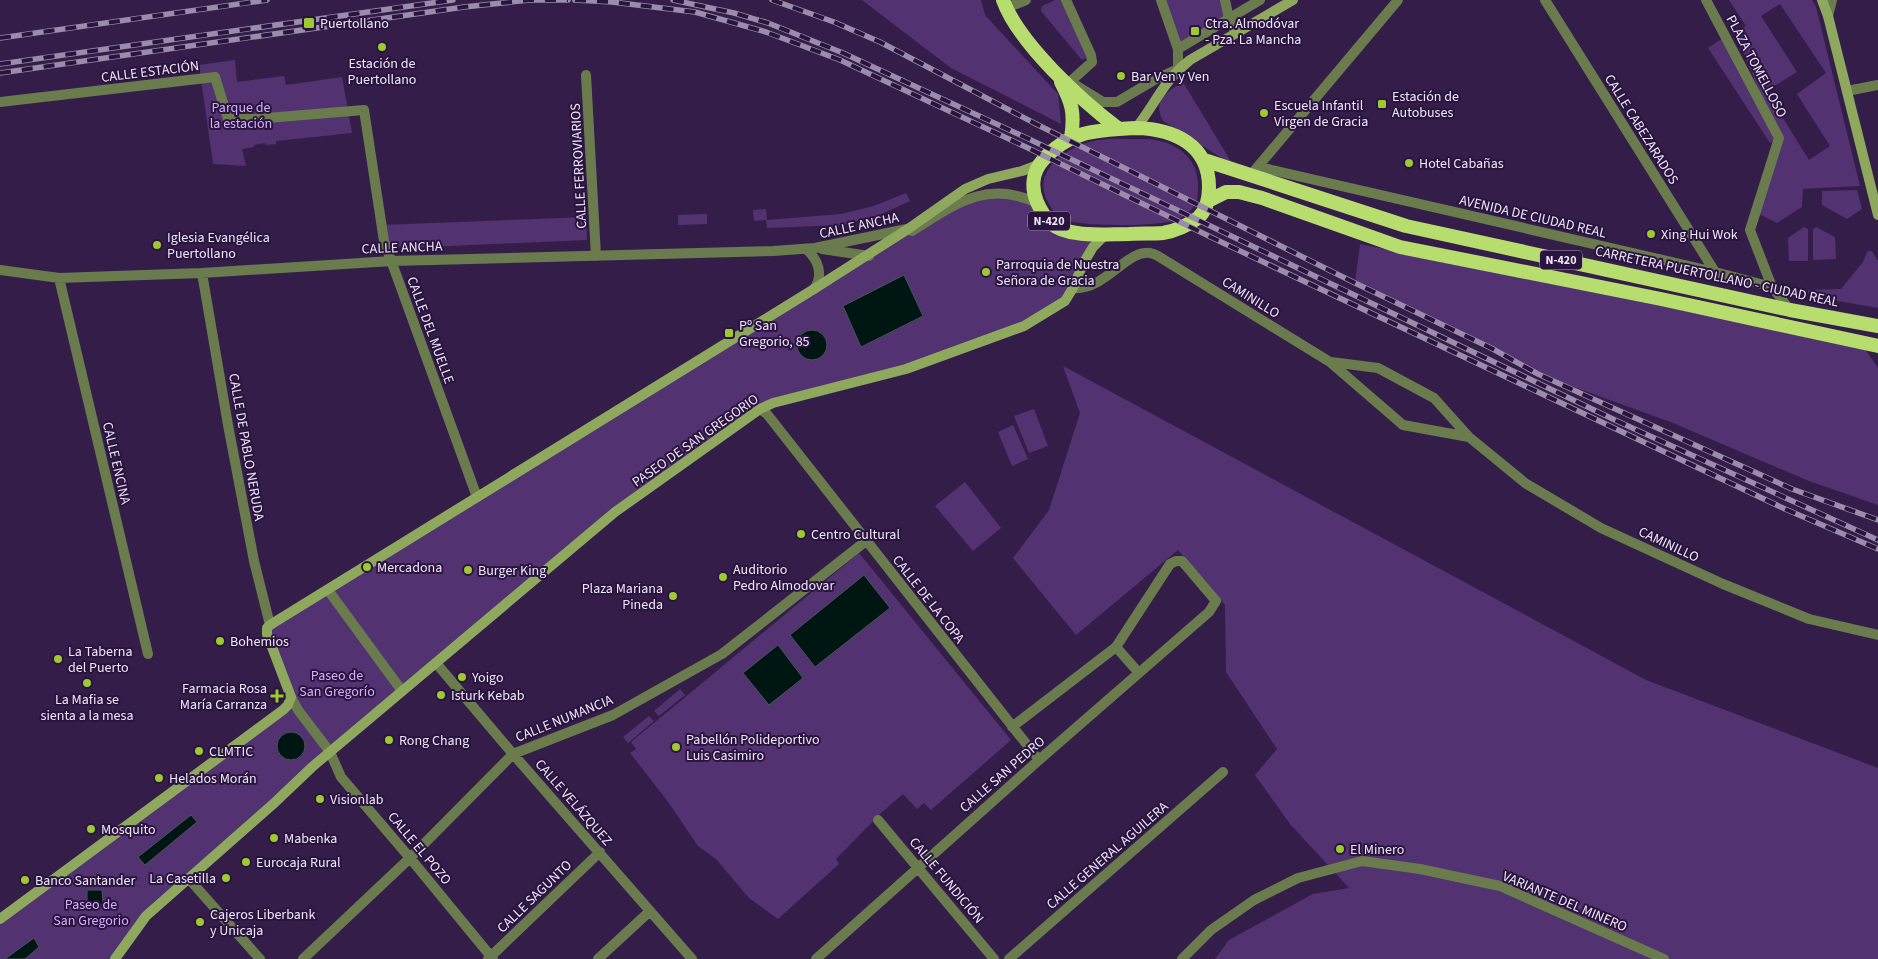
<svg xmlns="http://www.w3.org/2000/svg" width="1878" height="959" font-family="'Source Sans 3',sans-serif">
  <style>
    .green { fill: #523270; fill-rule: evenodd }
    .water { fill: #001613; stroke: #475459 }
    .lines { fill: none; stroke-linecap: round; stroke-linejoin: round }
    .minor { stroke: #6a7c4d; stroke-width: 10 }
    .tertiary { stroke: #6a7c4d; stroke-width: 10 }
    .secondary { stroke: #8ea95e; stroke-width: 10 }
    .trunk { stroke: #b6dd6e; stroke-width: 14 }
    .rail-casing { stroke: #9b8cac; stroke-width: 5.5 }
    .rail { stroke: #2a143e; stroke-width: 4; stroke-dasharray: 11; stroke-linecap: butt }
    .poi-dot { fill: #9cca31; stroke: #2a143e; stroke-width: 2 }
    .labels { text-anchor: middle; stroke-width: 4; stroke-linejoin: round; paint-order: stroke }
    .shield { fill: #2a143e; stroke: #b3a6c2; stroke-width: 1 }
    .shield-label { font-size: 12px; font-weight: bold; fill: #eee5fb }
    .poi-label { font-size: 14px; fill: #eee5fb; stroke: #2a143e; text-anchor: start }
    .street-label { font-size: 14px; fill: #eee5fb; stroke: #2a143e }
    .park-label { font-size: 14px; fill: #d3affc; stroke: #2a143e }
  </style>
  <rect width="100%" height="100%" fill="#341e49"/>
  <path class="green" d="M862,0H981L985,15L1058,94L1061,124L951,68Z
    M1055,0H1062L1088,57L1082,60L1041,11L1042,6Z
    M1161,0H1225L1229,19L1178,49Z
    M1729,0H1812L1816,7L1860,186L1803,189L1802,207L1777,223L1757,213L1779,138L1770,143L1708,48L1726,36L1777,133L1735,32L1746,26ZM1780,4L1826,73L1797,94L1830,146L1809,160L1766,91L1797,72L1761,16Z
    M235,60L237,82L284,76L286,85L342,77L352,133L276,141V144L266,145L265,143L254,145V147L242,149L246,166L213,164L199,65Z
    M1183,82L1233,165L1163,121C1152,100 1167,92 1183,82Z
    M1137,139C1145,139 1153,139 1160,141C1182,146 1199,163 1198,186C1198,195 1198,203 1191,210C1188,213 1182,217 1179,219C1162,227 1084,227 1066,220C1057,217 1052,210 1048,202C1029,169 1072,144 1099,140C1112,138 1125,139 1137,139Z
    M1857,190L1862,209L1847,219L1822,205V191Z
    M906,193L910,201L877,216L842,225L767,228L766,220L754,221L753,210L766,209L767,220L841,214L874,206Z
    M1022,196L1051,223L1106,234L1058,307L929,361L773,403L626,504L325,752L146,916L115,959H0V918L282,711L293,708L267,628L965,199Z
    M707,214V224L678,225V215Z
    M586,217L587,240L404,248L384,241L381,225Z
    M1804,227L1808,229V261H1789L1788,238Z
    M1816,227L1835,237L1836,259L1813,260V229Z
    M1360,244L1861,343L1878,368V505L1809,481L1673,423L1538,374L1491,348L1355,283Z
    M1869,251H1872L1878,261V308L1809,296L1808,290L1841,289L1863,262L1867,252Z
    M1063,366L1646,680L1878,768V959H1215L1229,940L1313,894L1349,888L1290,824L1255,775L1277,749L1226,672L1225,605L1178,550L1076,635L1013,558L1049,510L1080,413Z
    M1034,409L1048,446L1029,453L1014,416Z
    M1013,425L1028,459L1012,466L998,432Z
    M965,482L1001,528L973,551L935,506Z
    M859,553L1011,740L931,810L924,803L917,809L903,794L882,812L836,859L839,864L778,919L749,898L716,859L698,846L666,799L630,753L636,749L631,742Z
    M680,689L685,695L659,716L654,711Z
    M649,716L654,721L628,743L623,737Z"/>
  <path class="water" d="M904,275L923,316L861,347L843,306Z
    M797 345a15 15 0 1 1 30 0a15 15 0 1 1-30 0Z
    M864,575L890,608L815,667L790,635Z
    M778,645L803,678L769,705L743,673Z
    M277 746a14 14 0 1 1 28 0a14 14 0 1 1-28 0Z
    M191,815L197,822L145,865L138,857Z
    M87,890H102L103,904L87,905Z
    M34,938L39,947L25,959H5Z"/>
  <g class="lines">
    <path class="minor" d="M1066,0L1091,55L1092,62L1071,81
      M1225,0L1229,19L1236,33
      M1545,0L1715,272
      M1706,0L1779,138L1750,230L1772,287
      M1006,8L1026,0
      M1828,16L1832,0
      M1178,49L1260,0
      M586,75L596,256
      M1077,86L1103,102H1117L1156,79L1178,69V49L1161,0
      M1847,91L1878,85
      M0,102L215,77L228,119H255L364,110L384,241L477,497
      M1259,167L1715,272L1772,287L1790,310
      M1255,170L1398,0
      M912,231C954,205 986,179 1037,203
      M806,249C818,259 824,275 814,289
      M822,249L869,256
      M0,270L59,278L202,273L392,261L773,251L815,248L907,229
      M202,273L228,425L254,561L270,625
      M59,278L148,654
      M1073,288C1103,291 1125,253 1146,253C1150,252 1154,254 1158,256L1330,362L1403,425L1469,437L1525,483L1601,528L1723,584L1809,619L1878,635
      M1331,362L1378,368L1434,398L1469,437
      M760,409L767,414L1039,760
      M328,590L402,691
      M1116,647L1139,673
      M436,663L513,754L692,959
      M291,697L298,710L330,752L341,777L410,858L493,959
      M878,820L994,959
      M189,879L260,959
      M303,959L410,858L513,754L613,715L722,654L866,541
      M488,959L600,852
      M598,959L650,911
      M816,959L1039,760L1209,612L1216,601L1182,561H1176L1170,564L1116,647L1012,727
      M1009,959L1223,772"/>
    <path class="tertiary" d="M1182,959L1211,930L1254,900L1298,878L1362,861L1420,869L1500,886L1664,959"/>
    <path class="secondary" d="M1822,0L1828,16L1878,215
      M1136,128C1156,103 1163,81 1190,60L1293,0
      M0,919L283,710L288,705L291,697L267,634V628L270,625L814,289L908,229L965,189L988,179L1022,171L1038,165
      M115,959L146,916L272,805L312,767L615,512L760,409L773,403L906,369L1024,326L1065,301L1073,288L1084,262L1093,247L1106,234"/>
    <path class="trunk" d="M1003,0C1019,44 1082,101 1119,129
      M1061,82C1072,103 1075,113 1071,138
      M1136,128C1173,129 1209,144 1209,187C1209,198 1207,210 1198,218C1188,225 1176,231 1163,233C1153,234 1141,233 1129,234C1112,234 1094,236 1077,233C1069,232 1058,229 1052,224C1046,219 1040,209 1037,202C1031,188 1032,172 1043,160C1070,130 1098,130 1136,128Z
      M1204,160L1406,226L1790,310L1878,326
      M1208,201L1226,192H1239L1262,198L1400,247L1661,299L1878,346"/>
    <defs>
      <path id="rail" d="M575,0L612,2L695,12L766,32L840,60L1028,148L1219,241L1785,509L1878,549
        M673,0L734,13L768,23L843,53L1031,140L1617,421L1878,540
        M772,0L834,22L880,42L1036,124L1355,283L1491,348L1538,374L1792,489L1878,520
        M0,38L267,0
        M0,64L453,0
        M0,73L464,7L530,0H568"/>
    </defs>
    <use href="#rail" class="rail-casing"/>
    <use href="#rail" class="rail"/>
  </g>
  <g class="poi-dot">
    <rect x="303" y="17" width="12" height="12" rx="2.5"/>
    <rect x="1190" y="26" width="10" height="10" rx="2.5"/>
    <circle cx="382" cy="47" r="5"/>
    <circle cx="1121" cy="76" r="5"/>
    <rect x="1377" y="99" width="10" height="10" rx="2.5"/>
    <circle cx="1264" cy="113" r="5"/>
    <circle cx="1409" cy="163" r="5"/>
    <circle cx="1651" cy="234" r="5"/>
    <circle cx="157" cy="245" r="5"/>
    <circle cx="986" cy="272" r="5"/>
    <rect x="724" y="328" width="10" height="10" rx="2.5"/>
    <circle cx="801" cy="534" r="5"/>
    <circle cx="367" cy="567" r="5"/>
    <circle cx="468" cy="570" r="5"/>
    <circle cx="723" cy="577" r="5"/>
    <circle cx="673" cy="596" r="5"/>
    <circle cx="220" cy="641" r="5"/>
    <circle cx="58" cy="659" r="5"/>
    <circle cx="462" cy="677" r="5"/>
    <circle cx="87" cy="683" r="5"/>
    <circle cx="441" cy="695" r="5"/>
    <path d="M274.5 688.5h5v5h5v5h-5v5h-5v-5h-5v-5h5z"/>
    <circle cx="389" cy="740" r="5"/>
    <circle cx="676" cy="747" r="5"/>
    <circle cx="199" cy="751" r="5"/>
    <circle cx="159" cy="778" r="5"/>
    <circle cx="320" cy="799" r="5"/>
    <circle cx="91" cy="829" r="5"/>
    <circle cx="274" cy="838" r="5"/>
    <circle cx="1340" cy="849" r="5"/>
    <circle cx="246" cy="862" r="5"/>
    <circle cx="226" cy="878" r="5"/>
    <circle cx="25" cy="880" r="5"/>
    <circle cx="200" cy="922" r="5"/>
  </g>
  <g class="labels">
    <g class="shield">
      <rect x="1028" y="211.5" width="42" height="19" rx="4"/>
      <rect x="1540" y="250.5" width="42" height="19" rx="4"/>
    </g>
    <g class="shield-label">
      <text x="1049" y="225">N-420</text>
      <text x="1561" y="264">N-420</text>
    </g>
    <g class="poi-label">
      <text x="320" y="28">Puertollano</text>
      <text x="1205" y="28">Ctra. Almodóvar<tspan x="1205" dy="16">- Pza. La Mancha</tspan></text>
      <text x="382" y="68" text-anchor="middle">Estación de<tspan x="382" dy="16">Puertollano</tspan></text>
      <text x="1131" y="81">Bar Ven y Ven</text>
      <text x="1392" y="101">Estación de<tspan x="1392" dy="16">Autobuses</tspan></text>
      <text x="1274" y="110">Escuela Infantil<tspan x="1274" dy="16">Virgen de Gracia</tspan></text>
      <text x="1419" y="168">Hotel Cabañas</text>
      <text x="1661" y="239">Xing Hui Wok</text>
      <text x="167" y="242">Iglesia Evangélica<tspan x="167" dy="16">Puertollano</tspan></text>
      <text x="996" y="269">Parroquia de Nuestra<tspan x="996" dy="16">Señora de Gracia</tspan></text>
      <text x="739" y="330">Pº San<tspan x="739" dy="16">Gregorio, 85</tspan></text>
      <text x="811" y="539">Centro Cultural</text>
      <text x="377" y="572">Mercadona</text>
      <text x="733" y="574">Auditorio<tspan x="733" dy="16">Pedro Almodovar</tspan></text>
      <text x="478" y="575">Burger King</text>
      <text x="663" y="593" text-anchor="end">Plaza Mariana<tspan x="663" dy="16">Pineda</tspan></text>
      <text x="230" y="646">Bohemios</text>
      <text x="68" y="656">La Taberna<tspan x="68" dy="16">del Puerto</tspan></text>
      <text x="472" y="682">Yoigo</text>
      <text x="267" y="693" text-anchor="end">Farmacia Rosa<tspan x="267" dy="16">María Carranza</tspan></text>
      <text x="451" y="700">Isturk Kebab</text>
      <text x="87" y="704" text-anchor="middle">La Mafia se<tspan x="87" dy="16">sienta a la mesa</tspan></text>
      <text x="686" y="744">Pabellón Polideportivo<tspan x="686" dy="16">Luis Casimiro</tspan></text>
      <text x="399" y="745">Rong Chang</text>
      <text x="209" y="756">CLMTIC</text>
      <text x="169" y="783">Helados Morán</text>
      <text x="330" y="804">Visionlab</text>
      <text x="101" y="834">Mosquito</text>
      <text x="284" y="843">Mabenka</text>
      <text x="1350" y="854">El Minero</text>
      <text x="256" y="867">Eurocaja Rural</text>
      <text x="216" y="883" text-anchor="end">La Casetilla</text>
      <text x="35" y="885">Banco Santander</text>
      <text x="210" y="919">Cajeros Liberbank<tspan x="210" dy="16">y Unicaja</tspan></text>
    </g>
    <g class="street-label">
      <text transform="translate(1757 66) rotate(62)" y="5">PLAZA TOMELLOSO</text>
      <text transform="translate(150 71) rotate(-7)" y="5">CALLE ESTACIÓN</text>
      <text transform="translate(1642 129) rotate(58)" y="5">CALLE CABEZARADOS</text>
      <text transform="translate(578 166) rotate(-93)" y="5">CALLE FERROVIARIOS</text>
      <text transform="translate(1533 216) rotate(13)" y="5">AVENIDA DE CIUDAD REAL</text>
      <text transform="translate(859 225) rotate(-12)" y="5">CALLE ANCHA</text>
      <text transform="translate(402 247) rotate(-2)" y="5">CALLE ANCHA</text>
      <text transform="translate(1717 276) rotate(12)" y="5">CARRETERA PUERTOLLANO - CIUDAD REAL</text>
      <text transform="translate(1251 297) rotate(32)" y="5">CAMINILLO</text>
      <text transform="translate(431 330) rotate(70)" y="5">CALLE DEL MUELLE</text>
      <text transform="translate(695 440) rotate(-35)" y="5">PASEO DE SAN GREGORIO</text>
      <text transform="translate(247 447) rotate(80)" y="5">CALLE DE PABLO NERUDA</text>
      <text transform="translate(117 463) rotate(77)" y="5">CALLE ENCINA</text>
      <text transform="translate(1669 544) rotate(25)" y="5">CAMINILLO</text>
      <text transform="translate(929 599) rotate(52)" y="5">CALLE DE LA COPA</text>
      <text transform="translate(564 718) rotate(-22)" y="5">CALLE NUMANCIA</text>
      <text transform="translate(1002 774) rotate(-41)" y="5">CALLE SAN PEDRO</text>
      <text transform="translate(574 802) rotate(49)" y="5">CALLE VELÁZQUEZ</text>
      <text transform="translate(420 848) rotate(50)" y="5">CALLE EL POZO</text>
      <text transform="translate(1107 855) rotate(-41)" y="5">CALLE GENERAL AGUILERA</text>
      <text transform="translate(947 880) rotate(50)" y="5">CALLE FUNDICIÓN</text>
      <text transform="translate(534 896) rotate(-44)" y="5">CALLE SAGUNTO</text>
      <text transform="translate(1565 901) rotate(23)" y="5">VARIANTE DEL MINERO</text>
    </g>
    <g class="park-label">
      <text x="241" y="112">Parque de<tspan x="241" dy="16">la estación</tspan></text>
      <text x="337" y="680">Paseo de<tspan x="337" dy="16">San Gregorío</tspan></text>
      <text x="91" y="909">Paseo de<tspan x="91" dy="16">San Gregorio</tspan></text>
    </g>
  </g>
</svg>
